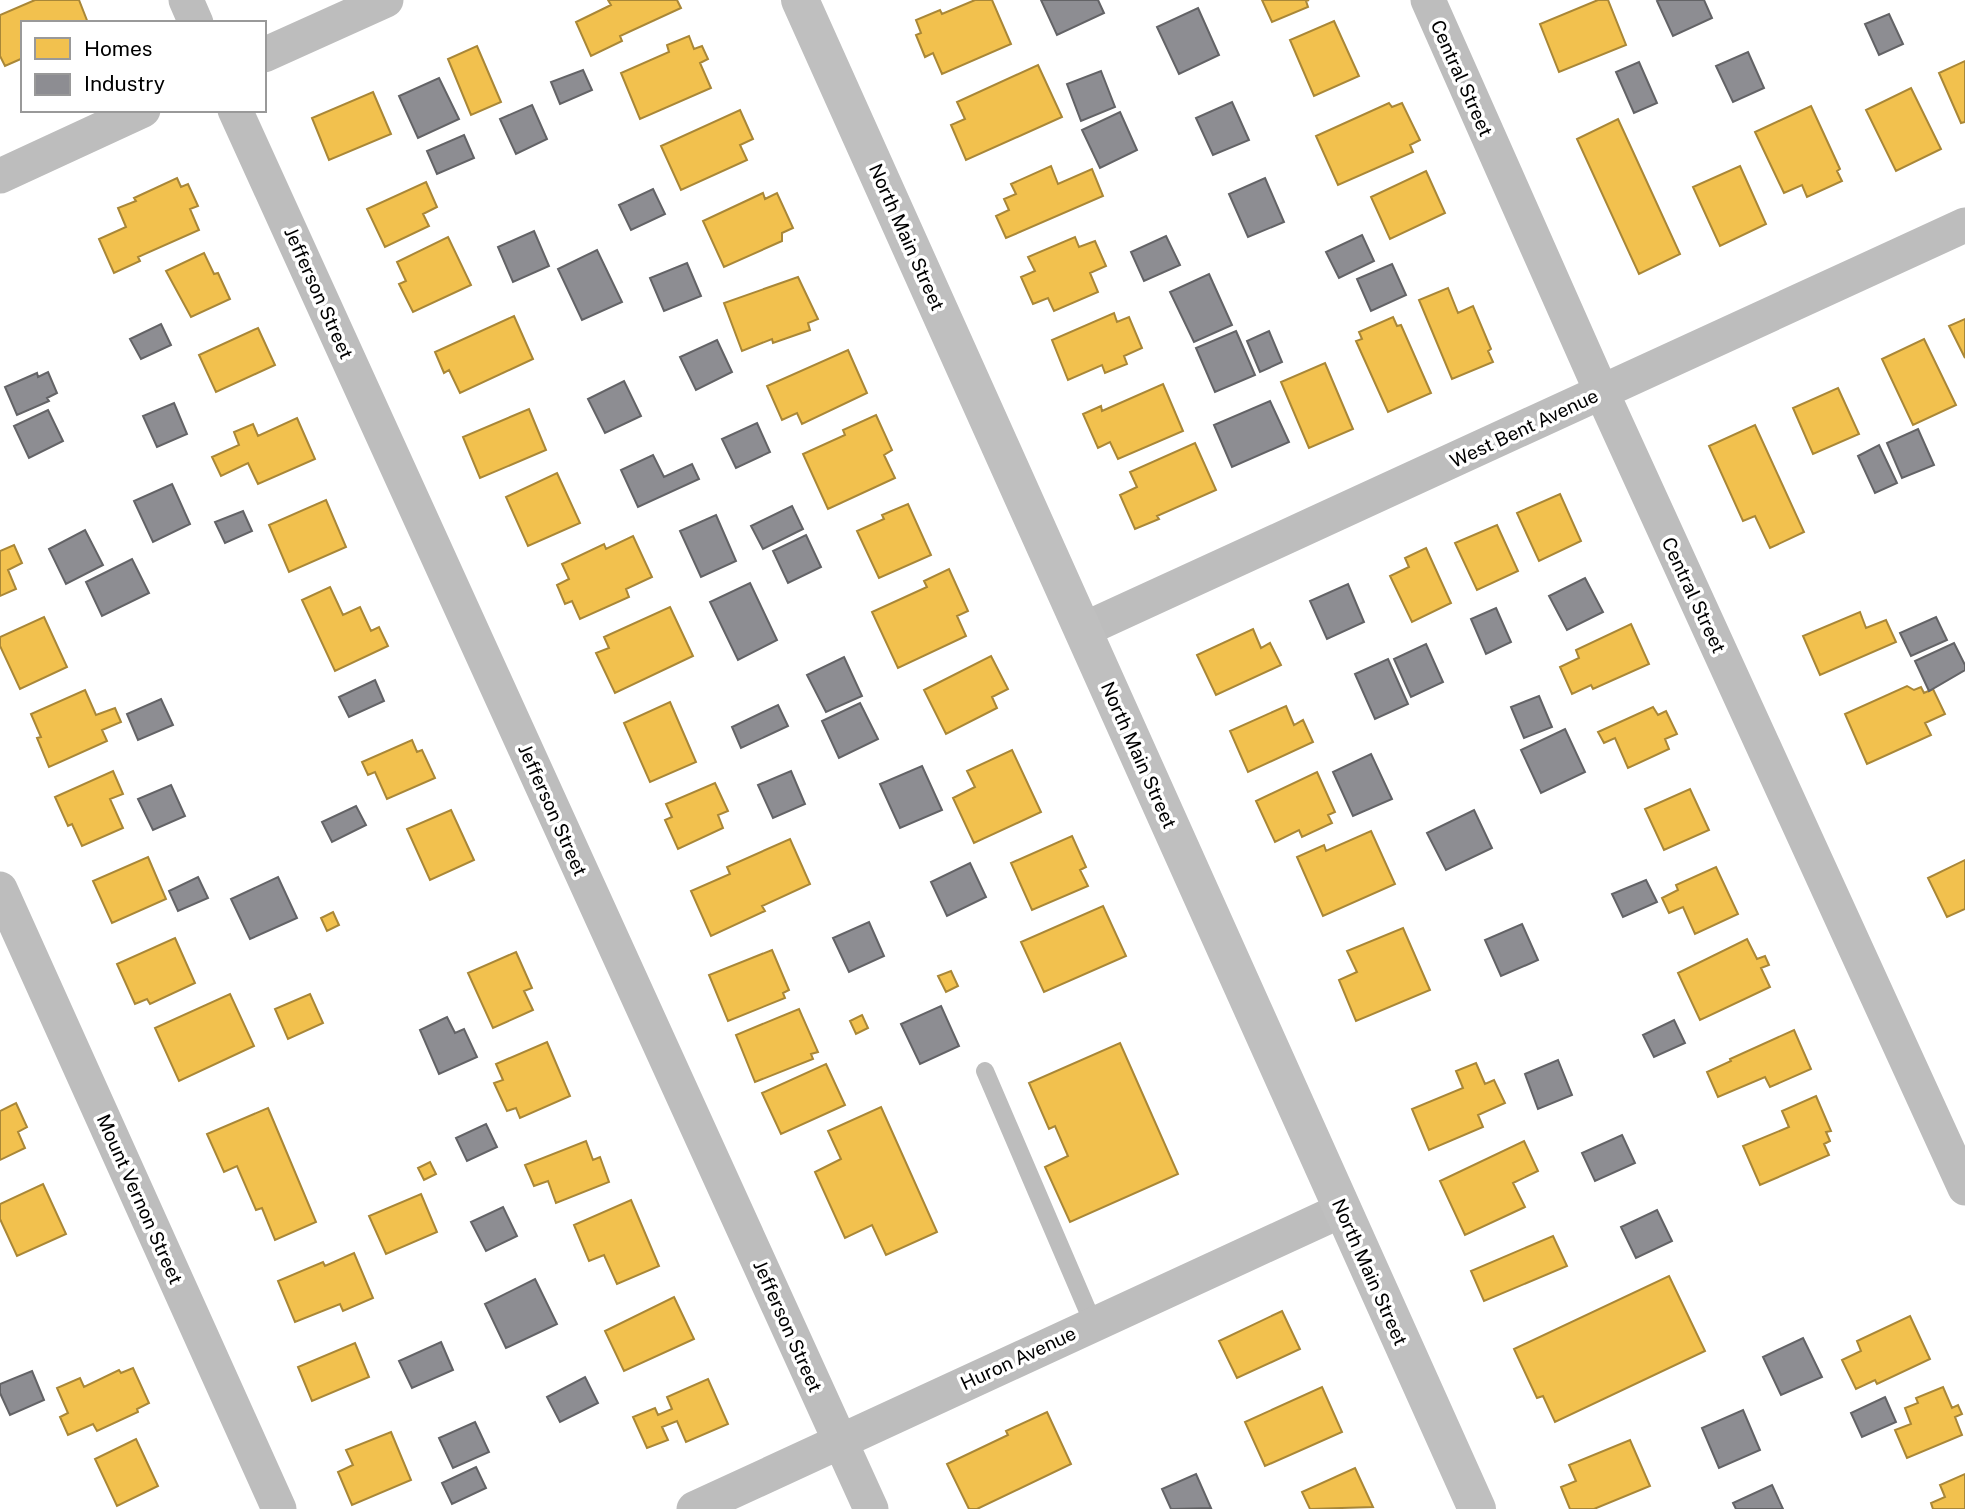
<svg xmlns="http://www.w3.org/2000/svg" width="1965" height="1509" font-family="'Public Sans',sans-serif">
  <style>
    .homes { fill: #f2c14e; stroke: #a98737; stroke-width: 2 }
    .industry { fill: #8d8d92; stroke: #636366; stroke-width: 2 }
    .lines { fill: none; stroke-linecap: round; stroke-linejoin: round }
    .lane { stroke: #bdbdbd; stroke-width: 18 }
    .street { stroke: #bdbdbd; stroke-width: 35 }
    .secondary { stroke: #bfbfbf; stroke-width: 38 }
    .labels { text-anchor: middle; stroke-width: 7; stroke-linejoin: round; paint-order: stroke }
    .street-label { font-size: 19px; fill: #000; stroke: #fff }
  </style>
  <rect width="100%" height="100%" fill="#fff"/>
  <path class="homes" d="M35,0H79L88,23H23V58L5,66L0,56V15Z
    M608,0H677L681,8L620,36L622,41L591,56L576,22L611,5Z
    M975,0H992L1011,44L942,74L933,53L925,57L916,35L921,33L916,20L940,10L942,14Z
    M1262,0H1309L1306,1L1308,7L1272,22Z
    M1598,0H1608L1626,45L1559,72L1540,24Z
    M1334,21L1359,76L1314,96L1290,40Z
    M689,36L694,49L702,46L708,59L700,63L711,88L640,119L621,73L669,52L667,45Z
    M477,46L501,102L471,115L448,59Z
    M1965,61V122L1961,123L1939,73Z
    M1038,65L1062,117L966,160L951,125L965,119L957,102Z
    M1911,88L1941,149L1896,171L1866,110Z
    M373,92L391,134L329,160L312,118Z
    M1389,103L1392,107L1402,103L1420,140L1410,145L1413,152L1338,185L1316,136Z
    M1811,106L1840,169L1837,171L1842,181L1807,197L1802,185L1784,193L1755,132Z
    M740,110L753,139L740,145L747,160L681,190L661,146Z
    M1618,119L1680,254L1639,274L1577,139Z
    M1051,166L1058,184L1092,169L1103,196L1006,238L996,216L1009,210L1004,199L1016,194L1011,184Z
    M1740,166L1766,224L1720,246L1693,187Z
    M1426,171L1445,213L1390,239L1371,197Z
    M177,178L181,187L188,184L198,206L190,209L199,230L138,257L140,261L114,273L99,239L126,227L118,208L136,201L134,198Z
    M426,182L437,207L423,214L429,226L385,247L367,209Z
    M763,193L765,199L777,193L793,228L782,233V241L724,267L703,221Z
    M448,237L471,285L413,312L399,284L406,281L397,262Z
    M1075,237L1079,247L1095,241L1106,266L1090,273L1098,292L1054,311L1048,298L1033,304L1021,277L1035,271L1028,257Z
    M204,253L214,274L218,273L230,299L191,317L166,271Z
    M798,277L818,319L808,323L810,330L773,343L772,339L742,351L724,303Z
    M1448,288L1458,313L1473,306L1491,349L1488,351L1493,362L1452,379L1419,300Z
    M1114,313L1117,322L1129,317L1142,348L1124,356L1127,364L1105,373L1102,365L1068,380L1052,340Z
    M514,316L533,359L460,393L449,370L444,373L435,352Z
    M1393,317L1397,326L1401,325L1431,393L1388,412L1356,341L1362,339L1359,332Z
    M1965,319V358L1949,326Z
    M258,328L275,365L216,392L199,355Z
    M1924,339L1956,405L1913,425L1882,359Z
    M848,350L867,393L802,424L797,413L782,420L767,386Z
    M1325,363L1353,429L1309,448L1281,382Z
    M1163,384L1183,431L1118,459L1110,442L1098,448L1083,414L1101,406L1102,411Z
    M1838,388L1859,434L1813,454L1793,408Z
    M529,409L546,450L480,478L463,437Z
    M876,415L892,450L884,455L895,478L828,509L803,454L845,435L843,430Z
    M297,418L315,459L258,484L248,463L221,476L212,457L239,445L234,432L253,424L258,436Z
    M1755,425L1804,532L1770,548L1755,516L1743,521L1709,446Z
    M1195,443L1216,490L1157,516L1159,519L1135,529L1120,495L1137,487L1130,472Z
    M557,473L580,523L528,546L506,497Z
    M1560,494L1581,541L1539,561L1517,513Z
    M326,500L346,547L289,572L269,525Z
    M908,504L931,555L879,578L857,531L884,519L882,515Z
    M1497,525L1518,571L1477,590L1455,543Z
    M633,536L652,577L626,589L629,597L580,619L572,601L565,604L557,585L569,579L562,564L604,544L606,549Z
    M14,545L22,563L8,570L16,589L0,596V551Z
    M1426,548L1451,603L1412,622L1390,576L1409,567L1405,558Z
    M949,569L968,611L957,616L966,636L898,668L872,612L927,587L924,581Z
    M330,587L343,615L360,607L371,631L379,627L388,646L335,671L302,600Z
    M670,607L693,656L615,693L596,653L609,648L604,637Z
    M1860,612L1866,628L1886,620L1896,642L1820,675L1803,636Z
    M44,617L67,667L20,689L0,646V637Z
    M1631,624L1649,664L1593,689L1591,685L1572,694L1560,667L1579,658L1576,650Z
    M1253,629L1261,648L1270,643L1281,665L1216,695L1197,655Z
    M991,656L1008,689L992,697L997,708L946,734L924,690Z
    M1907,686L1914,690L1921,687L1924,693L1933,689L1945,714L1925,723L1931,735L1867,764L1845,714Z
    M85,690L96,715L115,708L121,722L102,730L107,741L49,767L37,738L41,737L31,714Z
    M670,702L696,762L650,782L624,723Z
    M1286,706L1294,725L1303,720L1313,742L1248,772L1230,731Z
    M1653,707L1658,715L1666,711L1677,734L1665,739L1669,749L1628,768L1615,738L1604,743L1598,732Z
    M412,740L417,752L422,750L435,778L387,799L375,772L368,775L362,762Z
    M1012,750L1041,812L974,843L953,798L975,787L967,771Z
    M113,771L123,794L110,799L123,828L82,846L72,824L68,826L55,797Z
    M1317,772L1335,812L1328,815L1332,823L1302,837L1299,830L1275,842L1256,801Z
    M715,783L728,811L718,815L723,828L678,849L665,820L672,817L666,804Z
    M1690,789L1709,830L1664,850L1645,809Z
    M451,810L474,860L430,880L407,829Z
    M1371,831L1395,884L1323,916L1297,857L1324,845L1326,851Z
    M1072,836L1086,867L1080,870L1088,886L1032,910L1011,863Z
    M790,839L810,884L762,906L765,911L711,936L691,891L730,874L727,867Z
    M148,857L166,899L112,923L93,881Z
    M1965,860V909L1947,917L1928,878Z
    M1716,867L1738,914L1695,934L1683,907L1669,913L1662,898L1678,890L1676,885Z
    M1103,906L1126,956L1044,992L1021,942Z
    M333,912L339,925L327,931L321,918Z
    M1403,928L1430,990L1356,1021L1339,980L1357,972L1347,951Z
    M175,938L195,983L150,1004L147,999L135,1004L117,964Z
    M1747,939L1757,959L1765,956L1769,965L1761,968L1770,987L1700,1020L1678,973Z
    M772,950L789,990L783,993L785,998L728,1021L709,975Z
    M516,952L532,988L524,991L533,1010L493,1028L468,973Z
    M951,971L958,986L946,992L938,976Z
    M230,994L254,1046L179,1081L155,1028Z
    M310,994L323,1023L288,1039L275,1009Z
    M799,1009L818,1052L811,1054L813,1059L755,1082L736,1035Z
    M862,1015L868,1028L856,1034L850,1021Z
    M1794,1030L1811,1069L1770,1087L1765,1077L1718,1097L1707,1072L1731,1061L1730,1059Z
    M547,1042L570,1096L520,1118L516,1108L507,1111L494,1083L503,1080L496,1064Z
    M1120,1043L1178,1174L1070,1222L1045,1167L1068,1156L1055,1126L1049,1129L1029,1083Z
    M1476,1063L1485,1084L1494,1080L1505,1103L1478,1115L1483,1127L1429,1150L1412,1109L1463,1088L1456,1071Z
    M826,1064L845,1105L781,1134L762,1093Z
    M1816,1096L1831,1131L1826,1132L1830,1141L1824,1144L1829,1155L1760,1185L1743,1146L1789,1127L1782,1111Z
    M16,1103L27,1127L18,1132L25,1148L0,1160V1111Z
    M881,1107L937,1232L886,1255L872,1225L845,1238L815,1172L841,1159L828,1131Z
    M268,1108L316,1222L275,1240L262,1208L256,1210L237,1166L224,1172L207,1134Z
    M586,1141L593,1160L600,1157L609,1182L556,1203L548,1181L534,1186L525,1165Z
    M1524,1141L1538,1171L1513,1183L1525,1207L1465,1235L1440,1181Z
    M430,1162L436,1174L424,1180L418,1168Z
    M43,1184L66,1234L17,1256L0,1219V1204Z
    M421,1194L437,1232L386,1254L369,1216Z
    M631,1200L659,1266L617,1284L604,1255L589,1261L574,1225Z
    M1553,1236L1567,1266L1484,1301L1471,1271Z
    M354,1253L373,1298L343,1311L340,1304L295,1322L278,1281L323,1262L325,1266Z
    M1669,1276L1705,1351L1555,1422L1543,1396L1537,1398L1514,1349Z
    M674,1297L694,1339L624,1371L605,1331Z
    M1282,1311L1300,1349L1237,1378L1219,1341Z
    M1910,1316L1930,1359L1877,1384L1875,1380L1856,1389L1842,1360L1861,1351L1857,1341Z
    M355,1343L369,1377L312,1401L298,1367Z
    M133,1368L149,1403L137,1409L138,1412L97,1431L93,1424L68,1435L60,1417L68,1413L57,1388L80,1378L84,1387L119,1370L121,1373Z
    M708,1379L728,1424L686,1442L677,1421L662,1427L668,1440L647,1448L633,1417L655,1408L658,1415L672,1409L667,1397Z
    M1322,1387L1342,1432L1265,1466L1245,1422Z
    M1943,1387L1952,1408L1958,1405L1962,1414L1955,1417L1962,1435L1907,1458L1895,1430L1911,1424L1905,1408L1918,1403L1916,1398Z
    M1047,1412L1071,1464L977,1509H969L947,1464L1008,1435L1006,1431Z
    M391,1432L411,1480L352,1505L338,1472L353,1465L346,1450Z
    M136,1439L158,1486L117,1506L95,1459Z
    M1630,1440L1650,1486L1594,1509H1570L1561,1487L1576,1481L1569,1465Z
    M1355,1468L1373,1507L1310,1509L1302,1492Z
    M1965,1474V1509H1933L1931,1503L1945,1497L1940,1485Z"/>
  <path class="industry" d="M1041,0H1098L1104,13L1057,35Z
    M1659,0H1704L1712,18L1673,36L1657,1Z
    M1198,8L1219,55L1179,74L1157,27Z
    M1889,14L1903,44L1879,55L1865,24Z
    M1748,52L1764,88L1733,102L1716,66Z
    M1639,62L1657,103L1634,113L1616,72Z
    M583,70L592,90L560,104L551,82Z
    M1101,71L1115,107L1081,121L1067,84Z
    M439,78L459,119L418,138L399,96Z
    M1232,102L1249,140L1213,155L1196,118Z
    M532,105L547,139L516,154L500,119Z
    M1120,112L1137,150L1100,168L1082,130Z
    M464,135L474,158L437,174L427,151Z
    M1265,178L1284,222L1248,237L1229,194Z
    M653,189L665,214L631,230L619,205Z
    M534,231L549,266L513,282L498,247Z
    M1362,235L1374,261L1339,278L1326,252Z
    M1166,236L1180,265L1144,281L1131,252Z
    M597,250L622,302L582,320L558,269Z
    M687,263L701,296L664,311L650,278Z
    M1392,264L1406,295L1371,311L1357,279Z
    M1209,274L1232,325L1194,342L1170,292Z
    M161,324L171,345L141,359L130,339Z
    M1236,331L1255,375L1215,392L1196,348Z
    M1269,331L1282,362L1260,372L1247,341Z
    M717,340L732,372L696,390L680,357Z
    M48,372L57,393L47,398L49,401L17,415L5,387L37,373L38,377Z
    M624,381L641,416L605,433L588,399Z
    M1270,401L1289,442L1232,467L1214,425Z
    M174,403L187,434L157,447L143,416Z
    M48,410L63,441L29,458L14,426Z
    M757,423L770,452L736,468L722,439Z
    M1918,429L1934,465L1902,478L1887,443Z
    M1879,445L1897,483L1875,493L1858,456Z
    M653,455L664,477L692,464L699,479L638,507L621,470Z
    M172,484L190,524L153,542L134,501Z
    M792,506L803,529L763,549L751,526Z
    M243,511L252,531L225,543L215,522Z
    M716,515L736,561L701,577L680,531Z
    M85,530L103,565L66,584L49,549Z
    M806,535L821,567L788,583L773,551Z
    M132,559L149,593L102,616L86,582Z
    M1585,578L1603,612L1567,630L1549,596Z
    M750,583L777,640L738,660L710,602Z
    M1348,584L1364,622L1327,639L1310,601Z
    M1496,608L1511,642L1486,654L1471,619Z
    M1936,617L1947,640L1911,656L1900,633Z
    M1954,643L1965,665V670L1929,691L1915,661Z
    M1426,644L1443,682L1411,697L1394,659Z
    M844,657L862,696L826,712L807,675Z
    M1388,659L1408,704L1375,719L1355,674Z
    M375,680L384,701L349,717L339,697Z
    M1539,696L1552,727L1524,738L1511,707Z
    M161,699L173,725L138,740L127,714Z
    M860,703L878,739L839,758L822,721Z
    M778,705L788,726L741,748L732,727Z
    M1565,729L1585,772L1541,793L1521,750Z
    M1371,754L1392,799L1353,816L1333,772Z
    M922,766L942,810L900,828L880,784Z
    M791,771L805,804L773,818L758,785Z
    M171,785L185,816L153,830L138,799Z
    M356,806L366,825L332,842L322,822Z
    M1474,810L1492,848L1446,870L1427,833Z
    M970,863L986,897L947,916L931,882Z
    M198,877L208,898L178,911L169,891Z
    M278,877L297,918L250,939L231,899Z
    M1646,880L1657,902L1623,917L1612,894Z
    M869,922L884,956L849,972L833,938Z
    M1522,924L1538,960L1501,976L1485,940Z
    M941,1006L959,1046L920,1064L901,1024Z
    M447,1017L455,1033L464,1029L477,1057L439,1074L420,1030Z
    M1674,1020L1685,1043L1654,1057L1643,1035Z
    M1558,1060L1572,1095L1538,1109L1525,1074Z
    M486,1124L497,1147L467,1161L456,1138Z
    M1622,1135L1635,1163L1595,1181L1582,1153Z
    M503,1207L517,1236L486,1251L471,1222Z
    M1657,1210L1672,1241L1636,1258L1621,1227Z
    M535,1279L557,1324L506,1348L485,1304Z
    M1803,1338L1822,1377L1781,1395L1763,1357Z
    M441,1342L453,1370L412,1388L399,1361Z
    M32,1371L44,1400L10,1415L0,1393V1384Z
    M585,1377L598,1403L560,1422L547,1397Z
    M1885,1397L1896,1422L1862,1437L1851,1413Z
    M1743,1410L1760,1450L1719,1468L1702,1428Z
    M475,1422L489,1452L453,1468L439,1438Z
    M476,1467L486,1488L452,1504L442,1483Z
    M1196,1474L1211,1508L1171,1509L1162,1489Z
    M1772,1485L1783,1509H1736L1733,1503Z"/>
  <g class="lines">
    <path class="lane" d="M985,1071L1093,1323"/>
    <path class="street" d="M186,0L196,23
      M1428,0L1602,393L1965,1188
      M264,55L386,0
      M235,110L871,1509
      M0,176L143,110
      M1083,630L1965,225
      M0,889L279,1509
      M694,1509L1342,1210"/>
    <path class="secondary" d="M800,0L1477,1509"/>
  </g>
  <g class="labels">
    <g class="street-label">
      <text transform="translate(1462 78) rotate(66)" y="7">Central Street</text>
      <text transform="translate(907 237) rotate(66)" y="7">North Main Street</text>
      <text transform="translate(319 293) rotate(66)" y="7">Jefferson Street</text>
      <text transform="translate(1524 428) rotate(-25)" y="7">West Bent Avenue</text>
      <text transform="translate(1694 595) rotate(65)" y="7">Central Street</text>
      <text transform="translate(1139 755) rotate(66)" y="7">North Main Street</text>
      <text transform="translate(553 810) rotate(66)" y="7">Jefferson Street</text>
      <text transform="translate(140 1199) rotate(66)" y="7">Mount Vernon Street</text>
      <text transform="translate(1370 1272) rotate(66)" y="7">North Main Street</text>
      <text transform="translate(788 1326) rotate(66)" y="7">Jefferson Street</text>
      <text transform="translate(1018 1358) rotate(-25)" y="7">Huron Avenue</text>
    </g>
  </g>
  <rect x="21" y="21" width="245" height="91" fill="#ffffff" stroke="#999999" stroke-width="2"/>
  <rect x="35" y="38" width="35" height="21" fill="#f2c14e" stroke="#999999" stroke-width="2"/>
  <text x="84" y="56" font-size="21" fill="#000000">Homes</text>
  <rect x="35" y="74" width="35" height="21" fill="#8d8d92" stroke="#999999" stroke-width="2"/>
  <text x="84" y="91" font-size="21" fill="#000000">Industry</text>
</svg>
